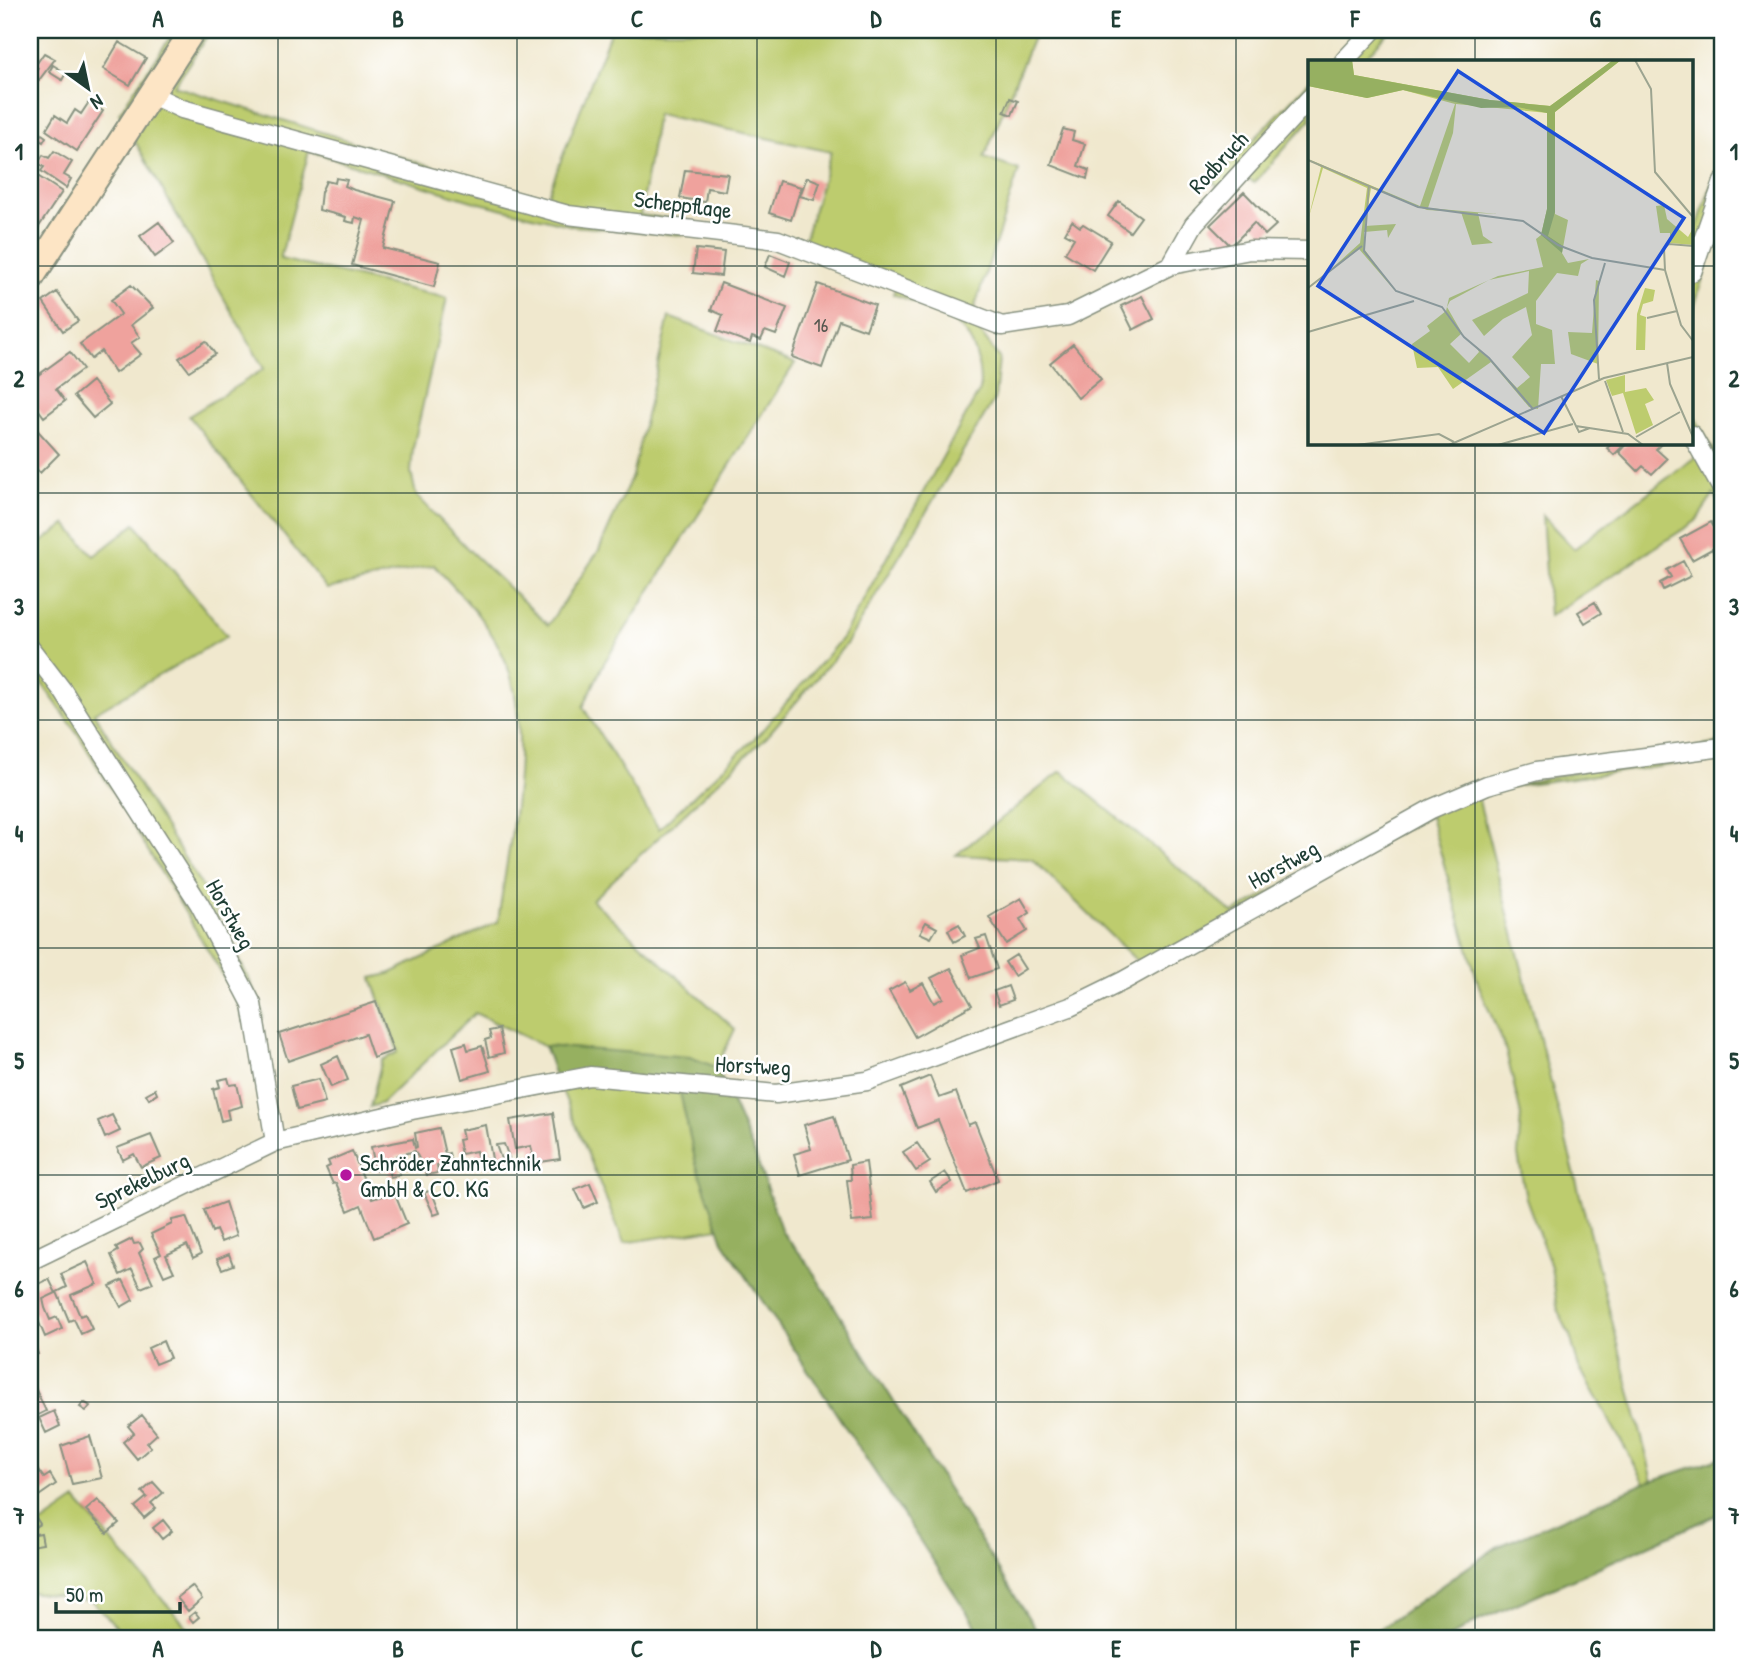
<svg xmlns="http://www.w3.org/2000/svg" width="1753" height="1668" viewBox="0 0 1753 1668" font-family="'Patrick Hand',sans-serif">
  <style>
    .green { fill: #bdcc6e; stroke: #6e8451; stroke-width: 2; fill-rule: evenodd }
    .forest { fill: #96b061; stroke: #5a764a; stroke-width: 2 }
    .building { fill: #efa29d }
    .lines { fill: none; stroke-linecap: round; stroke-linejoin: round }
    .minor-casing { stroke: #889281; stroke-width: 21 }
    .secondary-casing { stroke: #889281; stroke-width: 28 }
    .minor { stroke: #fff; stroke-width: 18 }
    .secondary { stroke: #fde5c5; stroke-width: 24 }
    .grid { fill: none; stroke: #1f3d34; stroke-width: 2; stroke-opacity: 0.55 }
    .poi-dot { fill: #b5179e; stroke: #fff; stroke-width: 2.5 }
    .labels { text-anchor: middle; dominant-baseline: central; stroke-width: 5; stroke-linejoin: round; paint-order: stroke }
    .number-label { font-size: 19px; fill: #53564e }
    .street-label { font-size: 23px; fill: #1f3d34; stroke: #fff }
    .poi-label { font-size: 23px; fill: #1f3d34; stroke: #fff; text-anchor: start }
    .inset-road { fill: none; stroke: #9ca490; stroke-width: 2 }
    .view { fill: #1d4ed8; fill-opacity: 0.15; stroke: #1d4ed8; stroke-width: 3.5 }
    .inset-edge { fill: none; stroke: #1f3d34; stroke-width: 3.5 }
    .neatline { fill: none; stroke: #1f3d34; stroke-width: 2.5 }
    .grid-label { font-size: 23px; text-anchor: middle; font-weight: bold; fill: #1f3d34 }
  </style>
  <rect width="100%" height="100%" fill="#fff"/>
  <filter id="ink" filterUnits="userSpaceOnUse"><feTurbulence type="fractalNoise" baseFrequency=".0143" numOctaves="2"/><feDisplacementMap in="SourceGraphic" scale="14" xChannelSelector="R" yChannelSelector="G"/><feConvolveMatrix kernelMatrix="1 2 1 2 8 2 1 2 1" color-interpolation-filters="sRGB"/></filter>
  <filter id="wash" filterUnits="userSpaceOnUse"><feTurbulence type="fractalNoise" baseFrequency=".00686" numOctaves="4" result="noise"/><feDisplacementMap in="SourceGraphic" scale="28" xChannelSelector="R" yChannelSelector="G"/><feGaussianBlur stdDeviation="1.57" result="paint"/><feColorMatrix in="noise" values="0 0 0 0 0 0 0 0 0 0 0 0 0 0 0 0 0 1.4 0 .05"/><feComposite in="paint" operator="in"/></filter>
  <g filter="url(#wash)">
    <rect width="100%" height="100%" fill="#f0e8ce"/>
    <path class="green" d="M175,30H211L174,86L545,202L611,30H1036L984,158L1019,170L971,319L999,358L995,398L847,643L767,736L592,900L735,1029L717,1067L755,1155L782,1232L806,1261L1041,1638H984L723,1241L719,1228L624,1243L544,1046L475,1013L382,1103L370,1107L382,1060L398,1052L372,978L389,974L498,922C508,842 539,724 500,649C484,617 457,591 434,565L327,589L189,416L264,369L119,113ZM657,114L831,152L800,255L896,286L893,294C947,314 981,323 980,390L842,638L759,734L659,829L583,707L604,663L795,363L669,317L632,476L599,550L548,625L469,550L416,495L411,472L413,448L447,298L280,259L309,151L472,201L573,226L683,235L687,221L640,215Z
      M1360,30H1390L1362,61H1330Z
      M1310,81V120L1254,183L1238,171L1221,190L1213,182Z
      M1723,150V212L1692,314V242Z
      M1692,413L1723,466V507L1714,494L1696,521L1549,616L1542,515L1574,549L1695,457Z
      M66,524L94,556L135,524L227,636L94,713L208,896L260,1002L263,1018L244,1023L236,997L78,734L30,667V551Z
      M1723,742V758L1519,785L1478,797L1653,1481L1723,1457V1512L1471,1624L1450,1638H1367L1497,1547L1645,1483L1578,1365L1570,1335L1558,1311L1551,1267L1526,1198L1518,1155L1521,1115L1506,1051L1479,986L1430,816L1141,965L1032,859L956,855L1061,771L1233,913L1429,802Z
      M76,1500L193,1634L188,1638H127L92,1601L30,1592V1532Z"/>
    <path class="forest" d="M545,1046L690,1057L716,1067L755,1155L782,1232L806,1261L1041,1638H984L723,1241L696,1164L679,1088L594,1081L558,1086Z
      M1723,1457V1512L1471,1624L1450,1638H1367L1497,1547L1645,1483Z"/>
    <g id="blocks">
      <path class="building" d="M30,30H41L30,47Z
        M147,30H165L160,38Z
        M119,42L146,58L130,85L103,69Z
        M44,53L55,59L39,80L34,76L38,68L35,66Z
        M53,65L66,73L62,80L49,72Z
        M1010,98L1018,101L1012,115L1004,112Z
        M89,102L103,111L77,151L46,130L55,115L67,123L75,110L81,114Z
        M1063,129L1074,132L1072,140L1085,144L1078,166L1089,170L1087,179L1051,165Z
        M36,130L46,137L43,142L32,135Z
        M54,151L72,162L64,175L71,179L66,188L41,171L44,167L38,163L43,155L49,158Z
        M685,170L728,174L725,191L707,188L705,202L680,198Z
        M30,171L62,192L34,234L30,231Z
        M807,177L820,182L814,200L800,196Z
        M336,178L347,180L345,186L354,190L395,201L383,248L440,262L434,287L352,265L364,220L355,217L354,223L345,221L346,217L319,210L321,192L326,181L335,183Z
        M779,181L801,187L791,220L769,213Z
        M1244,192L1276,225L1265,235L1254,223L1231,246L1210,225Z
        M1119,201L1141,217L1130,232L1108,216Z
        M1072,221L1080,227L1083,224L1111,241L1093,270L1065,253L1074,238L1065,233Z
        M159,222L174,243L155,257L140,236Z
        M696,249L724,252L721,276L693,273Z
        M770,254L790,262L785,276L765,267Z
        M721,283L787,308L776,335L765,331L761,340L752,337L750,343L717,331L723,315L711,310Z
        M818,284L875,305L866,330L839,320L822,368L792,357Z
        M131,285L153,308L131,325L140,337L131,343L141,354L115,373L101,351L91,359L80,344L121,314L111,300Z
        M57,292L78,321L63,331L43,302Z
        M1142,296L1154,319L1133,330L1121,306Z
        M206,341L215,354L189,371L179,358Z
        M1073,344L1101,379L1078,398L1050,363Z
        M70,352L83,369L56,389L65,401L44,417L30,398V381Z
        M92,381L110,404L93,418L74,396Z
        M30,422L59,454L40,473L30,462Z
        M1613,443L1623,446L1614,455L1607,448Z
        M1627,443H1662L1656,449L1667,459L1652,474L1643,466L1638,471L1619,452Z
        M1711,522L1722,543L1718,546L1720,550L1714,553L1712,549L1692,560L1680,539Z
        M1683,561L1691,576L1663,590L1660,583L1671,577L1667,570Z
        M1595,602L1601,613L1585,623L1578,612Z
        M1021,898L1030,913L1020,919L1027,931L1006,944L989,917Z
        M926,922L937,928L931,938L920,933Z
        M959,924L965,936L954,942L948,930Z
        M986,936L997,969L971,978L962,955L980,948L976,939Z
        M1016,955L1025,969L1014,976L1005,962Z
        M951,968L972,1005L915,1037L889,991L905,982L910,990L923,983L934,1003L943,998L931,978Z
        M1008,986L1013,1000L999,1005L994,991Z
        M376,1002L393,1051L373,1058L365,1034L288,1061L279,1034Z
        M499,1029L504,1053L489,1057L485,1040L491,1038L489,1031Z
        M466,1043L468,1050L482,1046L490,1071L462,1079L453,1047Z
        M338,1056L348,1080L331,1087L321,1064Z
        M930,1076L939,1098L956,1092L968,1125L975,1122L998,1180L967,1193L938,1120L917,1128L901,1088Z
        M228,1078L230,1085L237,1084L242,1106L227,1110L229,1119L221,1121L213,1089L220,1087L218,1080Z
        M319,1079L325,1103L297,1110L291,1086Z
        M155,1089L157,1094L149,1099L146,1094Z
        M553,1113L560,1159L534,1163L531,1146L515,1149L510,1120Z
        M112,1115L120,1131L105,1138L98,1121Z
        M834,1116L848,1160L800,1175L794,1154L811,1149L804,1125Z
        M486,1125L492,1159L478,1161L476,1151L461,1154L458,1140L463,1139L461,1130Z
        M439,1128L445,1154L449,1153L451,1162L437,1165L438,1173L427,1175L415,1151L396,1156L400,1175L390,1177L388,1168L376,1171L371,1147L413,1139L415,1148L417,1147L415,1133Z
        M151,1135L161,1158L141,1167L134,1154L123,1160L117,1148Z
        M917,1143L930,1162L916,1171L903,1152Z
        M504,1144L509,1158L501,1159L496,1145Z
        M352,1151L372,1199L394,1192L407,1224L374,1238L361,1205L348,1211L336,1183L333,1184L326,1168L330,1166L328,1161Z
        M866,1162L873,1220L852,1222L847,1180H851L850,1165Z
        M945,1172L952,1182L936,1192L930,1182Z
        M590,1183L598,1202L584,1208L575,1189Z
        M431,1190L440,1213L434,1215L424,1193Z
        M225,1202L236,1236L221,1242L216,1230L212,1232L204,1210Z
        M186,1217L201,1254L193,1258L187,1245L166,1255L174,1272L164,1276L155,1257L161,1254L151,1234L172,1224V1220Z
        M132,1239L134,1244L140,1243L143,1249L139,1253L153,1283L141,1288L132,1269L120,1275L111,1255L118,1251L116,1247Z
        M229,1254L233,1265L222,1269L217,1259Z
        M87,1262L97,1284L71,1295L80,1316L85,1314L92,1329L81,1334L74,1319L69,1321L57,1292L67,1287L61,1274Z
        M49,1279L56,1293L43,1299L45,1308L50,1320L57,1317L62,1329L45,1337L35,1313L30,1315V1288Z
        M123,1280L133,1300L121,1307L110,1286Z
        M30,1336L38,1354L30,1358Z
        M163,1341L170,1358L155,1364L148,1348Z
        M34,1386L46,1411L30,1419V1388Z
        M84,1402L90,1406L86,1411L80,1407Z
        M54,1411L60,1426L46,1433L39,1418Z
        M142,1415L157,1434L147,1443L151,1447L137,1459L123,1442L134,1433L128,1426Z
        M90,1436L102,1478L72,1484L61,1446Z
        M36,1467L44,1478L50,1474L56,1484L30,1502V1471Z
        M153,1482L163,1493L151,1503L156,1508L144,1518L135,1507L147,1497L142,1492Z
        M98,1500L119,1523L107,1533L86,1510Z
        M32,1511L40,1524L30,1530V1513Z
        M163,1520L172,1531L162,1539L153,1528Z
        M41,1533L43,1544L30,1546V1535Z
        M192,1586L202,1599L188,1611L177,1598Z
        M195,1612L199,1617L193,1622L189,1617Z"/>
    </g>
  </g>
  <g filter="url(#ink)">
    <use href="#blocks" fill-opacity="0" stroke="#889281" stroke-width="2"/>
    <g class="lines">
      <defs>
        <path id="minor" d="M1344,61L1373,30
          M150,94L182,109L568,215L778,240L1002,326L1068,316L1171,265L1250,250L1310,251
          M1171,265L1194,224L1310,98
          M1692,272L1723,182
          M1692,435L1723,491
          M30,648L63,691L200,905L252,1004L275,1142
          M30,1261L275,1142L412,1110L590,1076L776,1094L867,1081L1070,1007L1123,981L1431,809L1487,785L1537,771L1723,747"/>
        <path id="secondary" d="M30,280L193,30"/>
      </defs>
      <use href="#minor" class="minor-casing"/>
      <use href="#secondary" class="secondary-casing"/>
      <use href="#minor" class="minor"/>
      <use href="#secondary" class="secondary"/>
    </g>
  </g>
  <path class="grid" d="M278,30V1638M517,30V1638M757,30V1638M996,30V1638M1236,30V1638M1475,30V61M30,266H1310M1692,266H1723M1475,443V1638M30,493H1723M30,720H1723M30,948H1723M30,1175H1723M30,1402H1723"/>
  <circle class="poi-dot" cx="346" cy="1175" r="7"/>
  <g class="labels">
    <g class="number-label">
      <text x="821" y="325">16</text>
    </g>
    <g class="street-label">
      <text transform="translate(1218 162) rotate(-47)">Rodbruch</text>
      <text transform="translate(683 204) rotate(7)">Scheppflage</text>
      <text transform="translate(1283 864) rotate(-29)">Horstweg</text>
      <text transform="translate(231 914) rotate(61)">Horstweg</text>
      <text transform="translate(753 1065) rotate(3)">Horstweg</text>
      <text transform="translate(142 1180) rotate(-26)">Sprekelburg</text>
    </g>
    <g class="poi-label">
      <text x="360" y="1162">Schröder Zahntechnik<tspan x="360" dy="26">GmbH &amp; CO. KG</tspan></text>
    </g>
  </g>
  <g transform="translate(1308 60)">
    <rect width="385" height="385" fill="#f0e8ce"/>
    <path d="M0,0H44L46,15L182,40L242,46L305,0H313L247,52V154L260,160L254,193L260,203L281,199L273,204L270,216L249,213L228,241V264L244,270L247,304H233L230,349L221,347L183,302L145,329L130,307L109,308L104,284L122,271L119,266L138,251L141,238L190,216L235,207L228,179L233,175L239,149L240,53L148,44L145,73L120,148L190,154L170,153L175,176L185,183L164,185L153,152L119,150L63,128L57,166L88,164L80,178L79,170L56,172L57,190L88,232L51,189L11,220L52,183L59,128L15,108L0,160L13,107L0,99L112,146L147,44L95,30L59,38L0,26ZM221,211L220,233L164,260L176,276L195,259L218,247L224,275L204,297L222,317L209,328L168,286L171,292L161,303L142,284L154,273L139,247L142,241L181,220ZM356,145L359,159L380,177L385,168V185L362,183V173H352L348,146ZM288,220L291,221L290,304L263,294L260,272L284,273ZM337,228L347,230L345,241L335,244L332,255L338,257L337,290H328L329,254ZM317,315V332L338,328L346,340L337,344L345,365L328,374L315,333L304,336L298,320Z" fill="#bdcc6e" fill-rule="evenodd"/>
    <path d="M0,0H44L46,15L182,40L242,46L305,0H313L247,52V152L240,176L255,186L254,193L233,175L239,149V53L209,47L173,48L95,30L59,38L0,26Z" fill="#96b061"/>
    <path class="inset-road" d="M327,0L343,29L347,112L385,157M0,100L110,147L215,161L250,185L284,198L357,210M61,125L56,191L88,231L134,247L156,277L181,298L225,349M385,186L361,184L356,188L357,210L373,265L385,281M0,228L54,186M339,258L369,251M0,272L106,241M359,303L362,324L385,377M291,319L286,240L297,203M297,321L315,372M253,336L271,372L282,368M268,366L320,374L335,385M328,377L372,352M49,385L131,374L146,382M141,385L296,318L385,297M190,385L265,364"/>
    <path class="view" d="M150,11L376,158L236,373L10,226Z"/>
    <rect width="385" height="385" class="inset-edge"/>
  </g>
  <rect width="1753" height="1668" fill="none" stroke="#fff" stroke-width="77"/>
  <g transform="translate(88 88) rotate(147)" stroke="#ffffff" stroke-width="5" paint-order="stroke">
  <path d="M0-5L12 26L0 18L-12 26Z" fill="#1f3d34"/>
  <text y="-10" font-size="19" font-weight="bold" text-anchor="middle" fill="#1f3d34">N</text>
  </g>
  <path d="M56 1602v10h124v-10" fill="none" stroke="#1f3d34" stroke-width="3.5"/>
  <text x="66" y="1602" font-size="21" fill="#1f3d34" stroke="#ffffff" stroke-width="5" paint-order="stroke">50 m</text>
  <rect x="38" y="38" width="1676" height="1592" class="neatline"/>
  <g class="grid-label">
    <text x="158" y="27">A</text>
    <text x="398" y="27">B</text>
    <text x="637" y="27">C</text>
    <text x="876" y="27">D</text>
    <text x="1116" y="27">E</text>
    <text x="1355" y="27">F</text>
    <text x="1595" y="27">G</text>
    <text x="19" y="160">1</text>
    <text x="1734" y="160">1</text>
    <text x="19" y="387">2</text>
    <text x="1734" y="387">2</text>
    <text x="19" y="615">3</text>
    <text x="1734" y="615">3</text>
    <text x="19" y="842">4</text>
    <text x="1734" y="842">4</text>
    <text x="19" y="1069">5</text>
    <text x="1734" y="1069">5</text>
    <text x="19" y="1297">6</text>
    <text x="1734" y="1297">6</text>
    <text x="19" y="1524">7</text>
    <text x="1734" y="1524">7</text>
    <text x="158" y="1657">A</text>
    <text x="398" y="1657">B</text>
    <text x="637" y="1657">C</text>
    <text x="876" y="1657">D</text>
    <text x="1116" y="1657">E</text>
    <text x="1355" y="1657">F</text>
    <text x="1595" y="1657">G</text>
  </g>
</svg>
